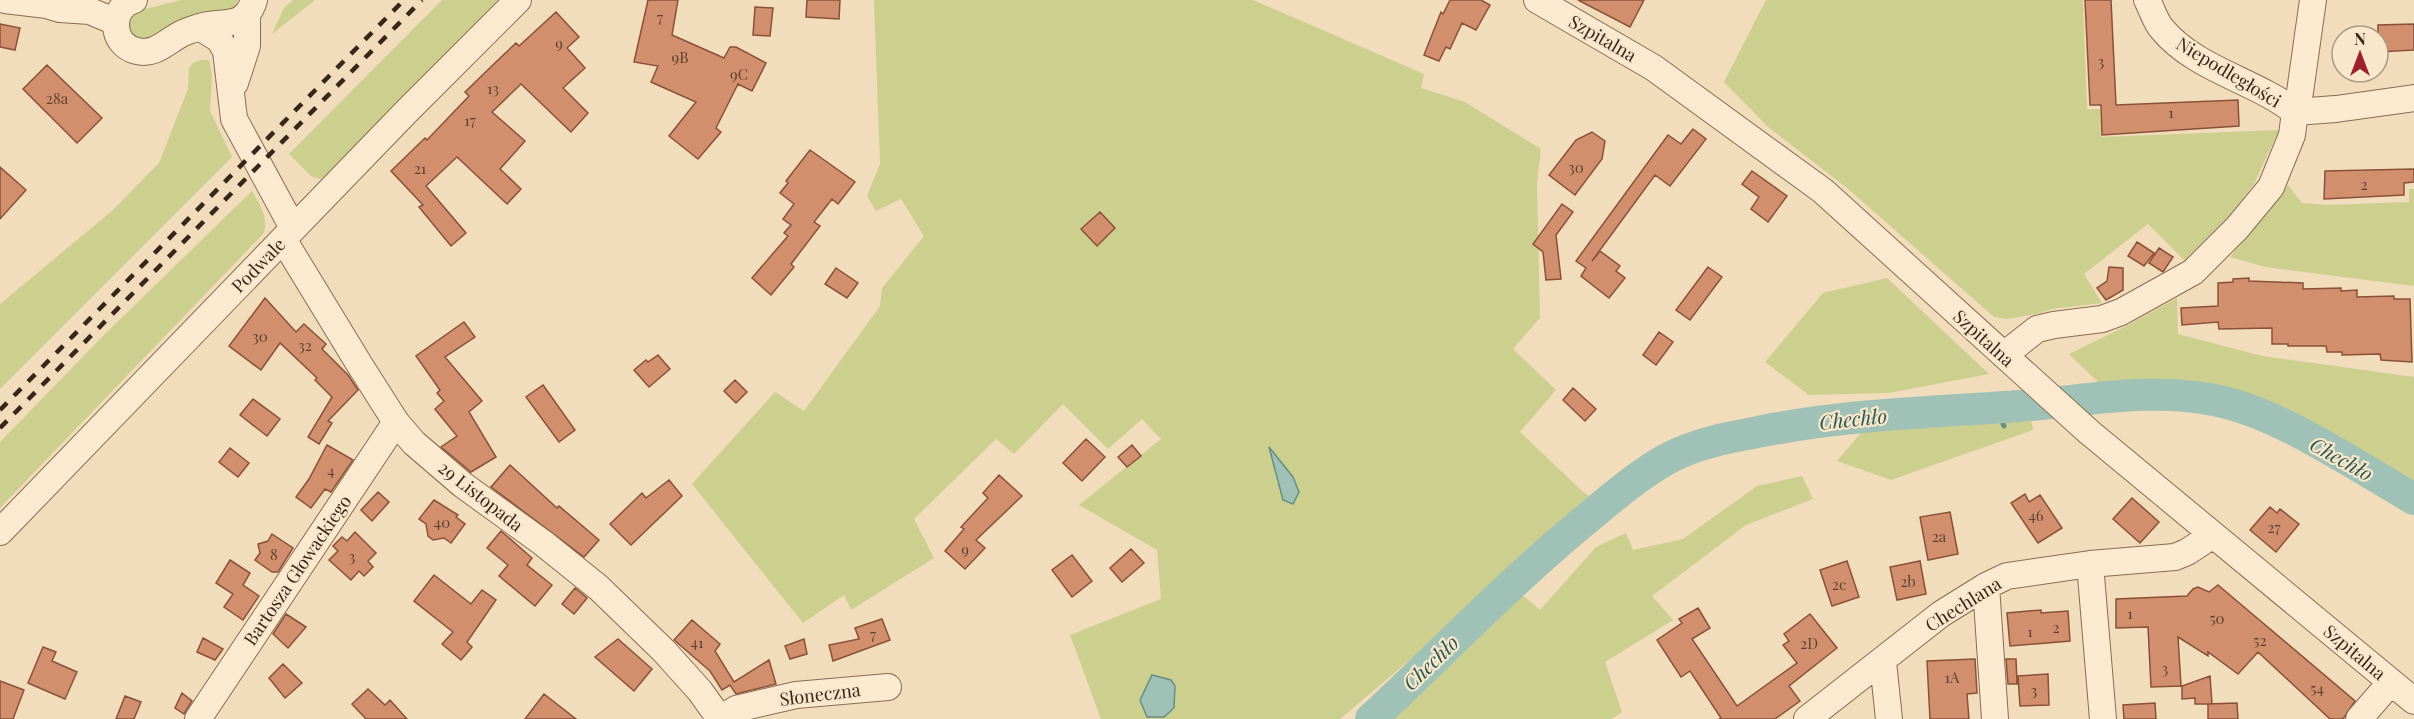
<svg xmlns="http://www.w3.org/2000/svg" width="2414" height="719" viewBox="0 0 2414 719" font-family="'Playfair Display',serif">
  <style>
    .green { fill: #cdcf8f }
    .water { fill: #a0c1b5; stroke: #678f82; stroke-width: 1.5 }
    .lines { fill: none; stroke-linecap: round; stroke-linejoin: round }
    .stream { stroke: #678f82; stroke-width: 5 }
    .river { stroke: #a0c1b5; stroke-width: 32 }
    .building { fill: #d28f6e; stroke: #8a5138; stroke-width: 1.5 }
    .minor-casing { stroke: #896c54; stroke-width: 28 }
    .minor { stroke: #fbeacf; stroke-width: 26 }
    .rail { stroke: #37261a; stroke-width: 4.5; stroke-dasharray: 10 10; stroke-linecap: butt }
    .labels { text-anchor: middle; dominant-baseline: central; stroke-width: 4.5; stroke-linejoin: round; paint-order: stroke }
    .number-label { font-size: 15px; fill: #5e402f }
    .street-label { font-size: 18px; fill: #37261a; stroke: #f8e7cb }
    .water-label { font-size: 20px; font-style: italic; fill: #285851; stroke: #f8e7cb }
  </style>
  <rect width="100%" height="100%" fill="#f1dcbb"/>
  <path class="green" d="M181,0H238L233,10L153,40H138L128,30L129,18L137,11Z
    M293,0H315L272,34L284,8Z
    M442,0H498L337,166L321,179L312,177L289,154Z
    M874,0H1253L1424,74L1421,88L1465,102L1541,149L1537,183L1540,318L1513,349L1556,390L1520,432L1583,492L1597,501L1340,719H1101L1070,635L1161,599L1157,550L1079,505L1161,439L1142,419L1108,449L1063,404L1014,454L996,439L914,519L934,558L851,610L844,595L803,623L692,484L775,392L804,411L880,306L882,288L924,236L901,199L876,211L867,196L880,164Z
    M1766,0H2083L2087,109H2100L2101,137L2279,130L2254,184L2225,221L2186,262L2148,224L2084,274L2102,303L2052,309L2041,313L2007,319L1994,317L1847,188L1768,127L1724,82Z
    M201,60H209L212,75L210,111L232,157L0,389V304L113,210L159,163L188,89L189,68L193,63Z
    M2288,185L2302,203L2327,205L2409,202V189H2414V286L2265,267L2230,257Z
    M252,191C260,205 268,216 264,233L0,508V442L106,333Z
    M1887,278L1989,374L1889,393L1809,395L1765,362L1823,293Z
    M2177,298L2178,334L2262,356L2414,377V489L2258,403L2179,382H2098L2069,354L2130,324Z
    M2030,413L2033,430L1891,480L1837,461L1866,427Z
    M1802,476L1813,499L1746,525L1652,596L1673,620L1605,662L1622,712L1612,719H1384L1519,592L1540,610L1596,547L1626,533L1633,550L1683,539L1757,486Z"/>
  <path class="water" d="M1269,447L1293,477L1299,492L1293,504L1283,500Z
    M1152,675L1171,680L1175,686L1174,708L1164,717H1147L1140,700Z"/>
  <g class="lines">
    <path class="stream" d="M2132,383V395
      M2106,384L2107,398
      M1995,407L2004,426"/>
    <path class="river" d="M1371,719C1440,655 1505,587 1578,526C1606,503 1635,477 1667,459C1696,443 1731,437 1763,431C1848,414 1934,412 2020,406C2085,401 2150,387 2214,400C2279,412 2356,466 2414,499"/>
  </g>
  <path class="building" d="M648,0H678L672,35L724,58L730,47H736L766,63L752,91L738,84L716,128L721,132L698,159L669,136L696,102L651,82L658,66L634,62Z
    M807,0H840L839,19L806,17Z
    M1450,0H1481L1490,5L1476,30L1462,23L1450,49L1446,47L1439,61L1424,55L1441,12L1443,14Z
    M1578,0H1644L1630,27Z
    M2085,0H2111L2116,105L2238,100L2239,126L2102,135L2101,105H2090Z
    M755,7L773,8L770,36L753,35Z
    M556,12L579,37L567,48L585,68L563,88L588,113L571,132L521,84L492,112L525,141L500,169L521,189L507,204L457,157L426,186L466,233L451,246L419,207L423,205L391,171L425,138L427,140L469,96L465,92L498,60L516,43L519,46Z
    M0,24L20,28L15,50L0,47Z
    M2414,24V50L2378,52V25Z
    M47,65L102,118L77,143L23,89Z
    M1693,129L1706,139L1670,186L1655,175L1592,261L1600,251L1620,266L1616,271L1625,278L1609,298L1581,276L1586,268L1576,261L1668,135L1681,144Z
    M1592,132L1605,141L1602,159L1575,195L1549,175L1576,140Z
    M810,150L855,182L838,204L832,199L814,222L820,226L791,264L794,267L771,295L752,278L788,236L784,233L791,225L783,219L794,204L780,193L788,183L786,181Z
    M0,167L26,190L0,219Z
    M2414,169V182L2404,183V195L2324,199L2325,171Z
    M1752,171L1787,196L1768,222L1751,209L1759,197L1742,184Z
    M1562,204L1573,212L1556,235L1561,279L1546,280L1543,252L1533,244Z
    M1100,212L1115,228L1097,246L1081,229Z
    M2137,242L2154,253L2144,266L2128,256Z
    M2159,248L2173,257L2163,272L2149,263Z
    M1708,267L1722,277L1690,320L1676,310Z
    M2109,267L2123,268V290L2106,300L2097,288L2107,281Z
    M836,268L858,283L847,298L825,284Z
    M2249,278V281L2303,283V289L2341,288V291L2357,290V297L2394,296V299H2410L2412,362L2381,360L2380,354L2342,355V352H2327L2326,346H2288V344H2272V328L2219,329L2218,322L2182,325L2181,308L2218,306V283L2233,282V279Z
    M265,298L296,332L304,324L326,344L322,349L348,375L358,390L328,421L332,423L319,444L308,437L332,397L315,380L317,378L280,343L261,370L229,346Z
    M464,322L475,337L445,357L482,401L469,412L496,457L471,472L441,447L457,436L435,409L444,401L437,393L440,390L416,356Z
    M1659,332L1673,342L1656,365L1643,355Z
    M658,355L670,369L649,387L634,370L646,360L648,362Z
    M735,380L747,392L736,403L724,391Z
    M543,385L575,430L559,442L526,397Z
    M1573,388L1596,409L1585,421L1563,400Z
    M253,399L280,419L267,436L240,415Z
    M1086,439L1105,457L1082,481L1063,463Z
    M327,445L353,460L331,492L325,489L311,508L296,497L309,479Z
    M1132,445L1141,456L1127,467L1118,457Z
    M230,448L249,463L238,477L219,462Z
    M510,465L557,508L559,506L599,540L584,557L491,487Z
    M999,475L1022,496L976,540L985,548L965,569L945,551L964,529L961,527L988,498L983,493Z
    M669,480L682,496L631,545L610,524L642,493L646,498Z
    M378,492L389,502L372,521L361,510Z
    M2025,494L2029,502L2040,495L2062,528L2038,543L2011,503Z
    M2132,498L2159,522L2140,543L2113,519Z
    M434,500L458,515L456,517L465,524L451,543L444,538L433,540L428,536L426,524L419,519Z
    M2270,507L2277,513L2280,509L2299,524L2276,552L2250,530Z
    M1950,512L1958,554L1928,560L1920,517Z
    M501,531L532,558L527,565L552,585L535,606L499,576L508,565L487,548Z
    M355,532L376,553L368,561L373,567L364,576L359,571L351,580L329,560L338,551L333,546L342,537L347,541Z
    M272,534L293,548L278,572H272L255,560L260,553L258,544L268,541Z
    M1131,549L1144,563L1122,582L1110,568Z
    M1072,555L1092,581L1072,597L1052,570Z
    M230,560L250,573L243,585L259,596L243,620L224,607L233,594L216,583Z
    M1847,561L1859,597L1832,606L1820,570Z
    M1920,561L1926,594L1897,600L1890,567Z
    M434,575L471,604L482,590L496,600L467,642L472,647L461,660L442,644L453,632L414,601Z
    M2218,585L2355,701L2343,719H2330L2258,652L2238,674L2208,652V656L2178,637L2181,686L2151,687L2148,627L2116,628V599L2187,596L2193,589L2198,587L2209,592Z
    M575,588L587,598L574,614L562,604Z
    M1698,608L1710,628L1692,639L1737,706L1797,663L1783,645L1789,641L1784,634L1810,614L1837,648L1789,686L1800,701L1775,719H1719L1721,718L1690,671L1681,677L1657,640L1682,623L1679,619Z
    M2041,610V613L2068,611L2070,641L2010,646L2007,613Z
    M286,614L306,627L288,648L273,634Z
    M882,619L890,640L833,661L829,645L859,639L855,628Z
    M692,620L720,644L715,651L734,682L769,660L776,684L736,694L730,685L722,690L710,671L674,640Z
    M203,638L223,649L215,660L197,652Z
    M618,639L652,669L634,691L595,657Z
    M804,639L807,654L790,659L785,646Z
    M43,647L56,652L52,661L77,672L65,699L28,683Z
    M1975,659L1977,693L1967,694L1969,719H1930L1927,661Z
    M2006,659H2016L2017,684H2008Z
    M283,664L302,683L285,698L269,678Z
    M2048,674L2049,705L2020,706L2018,676Z
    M2210,676L2212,704H2195V698L2182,699V686Z
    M0,681L24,690L13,719H0Z
    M368,689L385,705L390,700L407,719H366L352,704Z
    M182,693L192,701L184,714L175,708Z
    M544,694L576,719H525Z
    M125,696L141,702L134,719H116Z
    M2155,703L2156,719H2124L2123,705Z
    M2237,703L2238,719H2208V704Z"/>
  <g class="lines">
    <defs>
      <path id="minor" d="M5,0L47,5L60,9L90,11L116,22
        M134,0C109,8 110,45 137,51C155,56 168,40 183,33C191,30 200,26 209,25C220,23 232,24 241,19C248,14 252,8 254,0
        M1537,0L1654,68L1823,191L2089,432L2414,701
        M2147,0C2152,9 2155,21 2162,29C2196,70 2255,80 2295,112L2300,92L2313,0
        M199,27L219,39L226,51L234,119L293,228
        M235,83L247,46V14
        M283,239L361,367L396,422L414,443L463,485L543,543L599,588L664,651L700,691L720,719
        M2004,355L2037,329L2054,325L2102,319L2121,312L2193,272L2237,228L2271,187L2292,135L2295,112L2336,109L2414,98
        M0,532L407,111L518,0
        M2090,564L2103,719
        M1986,586L1995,719
        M1883,662L1889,719
        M198,719L396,422
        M720,719L736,709L796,695L888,687
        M1807,719L1941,614L1986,586L2007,576L2090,564L2175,557L2187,552L2213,535
        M2359,719L2391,682"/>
    </defs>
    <use href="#minor" class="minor-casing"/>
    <use href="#minor" class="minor"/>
    <path class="rail" d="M0,410L404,0
      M0,428L422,0"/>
  </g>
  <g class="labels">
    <g class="number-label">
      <text x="660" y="17">7</text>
      <text x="559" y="43">9</text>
      <text x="680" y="57">9B</text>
      <text x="2101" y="61">3</text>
      <text x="739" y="74">9C</text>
      <text x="493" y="88">13</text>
      <text x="57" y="98">28a</text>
      <text x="2171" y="112">1</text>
      <text x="470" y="120">17</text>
      <text x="1576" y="167">30</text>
      <text x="420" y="168">21</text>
      <text x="2364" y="184">2</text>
      <text x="260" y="336">30</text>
      <text x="305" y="345">32</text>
      <text x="331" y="470">4</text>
      <text x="2036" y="515">46</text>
      <text x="442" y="522">40</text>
      <text x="2274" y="527">27</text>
      <text x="1939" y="536">2a</text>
      <text x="965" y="549">9</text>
      <text x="274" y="554">8</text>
      <text x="352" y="556">3</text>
      <text x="1908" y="581">2b</text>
      <text x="1839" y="584">2c</text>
      <text x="2130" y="613">1</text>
      <text x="2217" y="618">50</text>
      <text x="2056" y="627">2</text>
      <text x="2030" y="631">1</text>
      <text x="873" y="634">7</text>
      <text x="2260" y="640">52</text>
      <text x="697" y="642">41</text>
      <text x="1809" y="643">2D</text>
      <text x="2165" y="668">3</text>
      <text x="1952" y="677">1A</text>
      <text x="2317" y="688">54</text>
      <text x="2034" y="690">3</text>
    </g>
    <g class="street-label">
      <text transform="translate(1603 38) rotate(30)">Szpitalna</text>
      <text transform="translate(2229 72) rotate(31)">Niepodległości</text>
      <text transform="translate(258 265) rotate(-46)">Podwale</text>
      <text transform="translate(1984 338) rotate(42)">Szpitalna</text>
      <text transform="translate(481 496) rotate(38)">29 Listopada</text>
      <text transform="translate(297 570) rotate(-56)">Bartosza Głowackiego</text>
      <text transform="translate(1963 604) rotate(-32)">Chechlana</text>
      <text transform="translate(2355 652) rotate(40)">Szpitalna</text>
      <text transform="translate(820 694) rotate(-7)">Słoneczna</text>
    </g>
    <g class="water-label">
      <text transform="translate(1853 418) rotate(-6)">Chechło</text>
      <text transform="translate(2342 458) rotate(29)">Chechło</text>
      <text transform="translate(1430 662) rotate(-44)">Chechło</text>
    </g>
  </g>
  <g transform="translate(2360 54)"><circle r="28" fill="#f8e7cb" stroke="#ab9a84" stroke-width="1.5"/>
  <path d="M0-4.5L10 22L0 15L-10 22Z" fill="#9d202c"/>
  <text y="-9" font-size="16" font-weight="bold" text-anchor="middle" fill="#37261a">N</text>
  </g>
</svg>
